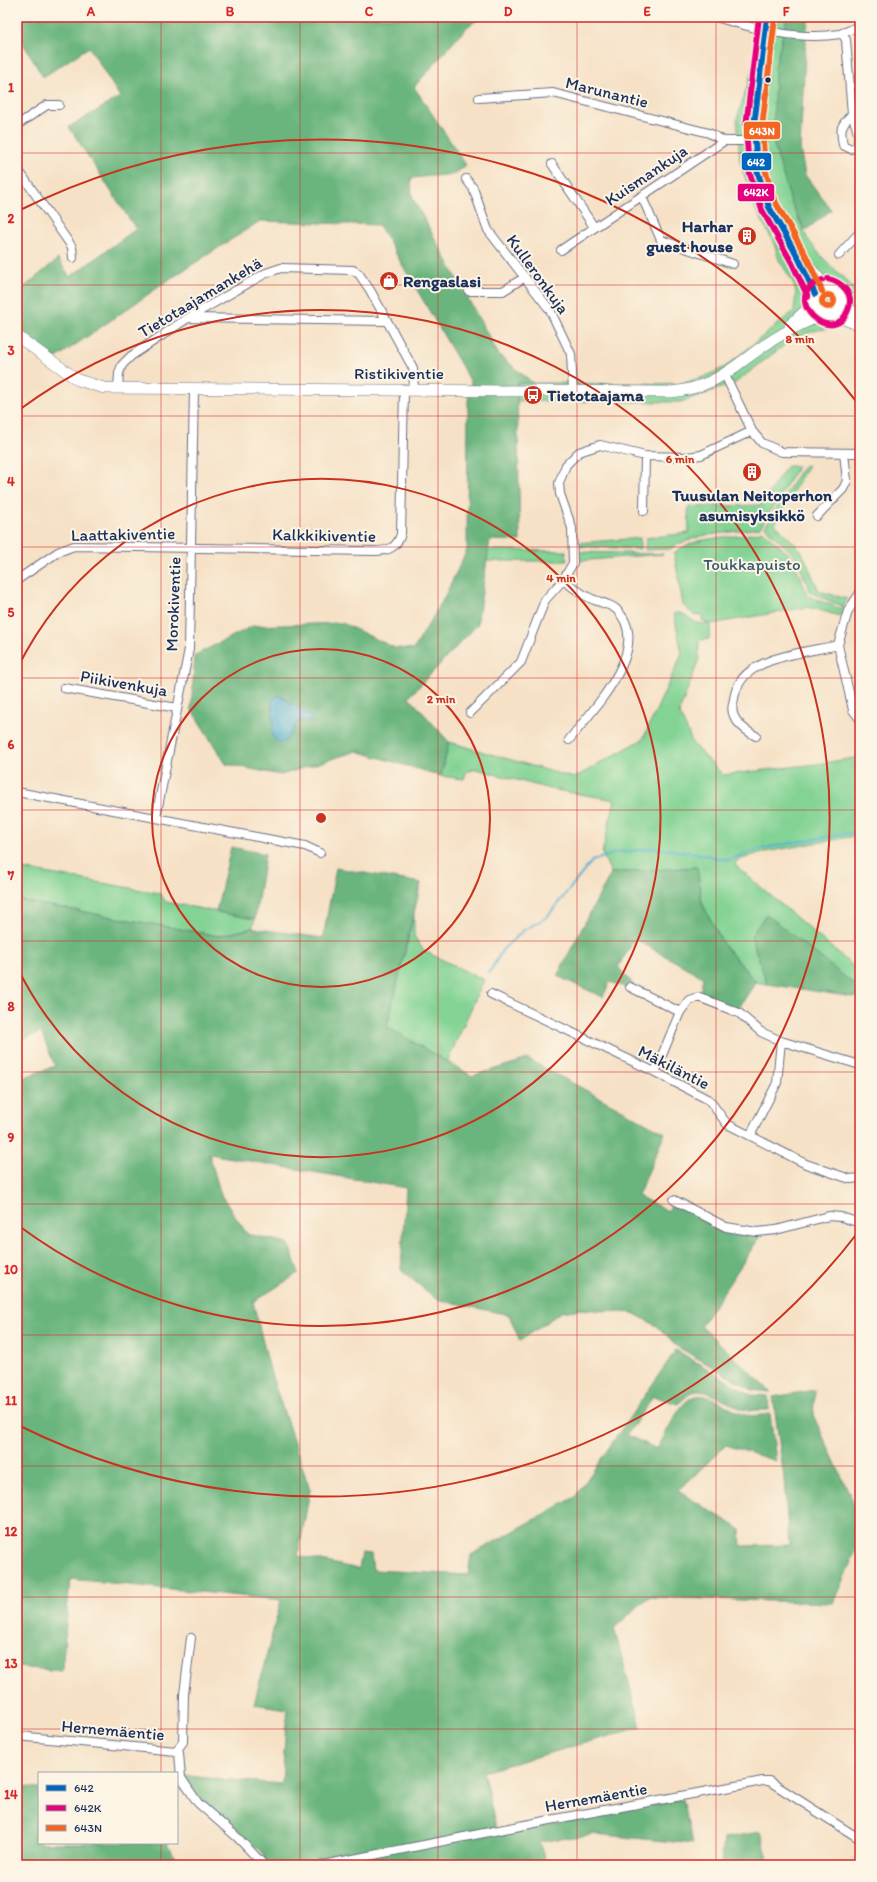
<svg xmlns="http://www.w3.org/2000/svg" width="877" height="1882" viewBox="0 0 877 1882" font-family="Itim,sans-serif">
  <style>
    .green { fill: #83d394; stroke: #4f8179 }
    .forest { fill: #6ab57e; stroke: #42726e }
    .water { fill: #54b0d2; stroke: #387098 }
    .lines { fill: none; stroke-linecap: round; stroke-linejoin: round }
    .stream { stroke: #54b0d2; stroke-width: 2 }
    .street-casing { stroke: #686d82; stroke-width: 10 }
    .secondary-casing { stroke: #686d82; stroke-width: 12 }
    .street { stroke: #fff; stroke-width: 8 }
    .secondary { stroke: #fff; stroke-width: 11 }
    .bus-1-casing { stroke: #fcf5e5; stroke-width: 9 }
    .bus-2-casing { stroke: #fcf5e5; stroke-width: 9 }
    .bus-3-casing { stroke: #fcf5e5; stroke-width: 9 }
    .bus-1 { stroke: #0065bd; stroke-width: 6 }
    .bus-2 { stroke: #e5007d; stroke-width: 6 }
    .bus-3 { stroke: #f26522; stroke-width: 6 }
    .grid { fill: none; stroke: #d62828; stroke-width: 1; stroke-opacity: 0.55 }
    .ring { fill: none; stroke: #c8321e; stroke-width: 2 }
    .bus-dot { fill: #1b2f5e; stroke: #fcf5e5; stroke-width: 1.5 }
    .labels { text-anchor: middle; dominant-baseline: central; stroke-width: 4; stroke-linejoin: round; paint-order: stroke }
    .street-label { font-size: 17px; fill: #1b2f5e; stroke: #fcf5e5 }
    .poi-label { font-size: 17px; font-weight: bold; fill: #1b2f5e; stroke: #fcf5e5; text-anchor: start }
    .park-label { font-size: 17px; fill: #35586c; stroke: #fcf5e5 }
    .centre { fill: #c8321e; stroke: #fcf5e5; stroke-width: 2 }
    .ring-label { font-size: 12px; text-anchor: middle; font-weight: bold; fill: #c8321e; stroke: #fcf5e5; stroke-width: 4; stroke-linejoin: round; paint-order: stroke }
    .line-badge { stroke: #fcf5e5; stroke-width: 1.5 }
    .badge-label { font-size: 11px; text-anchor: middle; font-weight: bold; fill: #fff }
    .neatline { fill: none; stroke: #d62828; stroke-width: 1.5 }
    .grid-label { font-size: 13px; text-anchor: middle; font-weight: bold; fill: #d62828 }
  </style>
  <rect width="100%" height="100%" fill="#fcf5e5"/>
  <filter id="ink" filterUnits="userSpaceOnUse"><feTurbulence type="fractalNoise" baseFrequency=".025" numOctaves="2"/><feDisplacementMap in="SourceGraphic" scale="8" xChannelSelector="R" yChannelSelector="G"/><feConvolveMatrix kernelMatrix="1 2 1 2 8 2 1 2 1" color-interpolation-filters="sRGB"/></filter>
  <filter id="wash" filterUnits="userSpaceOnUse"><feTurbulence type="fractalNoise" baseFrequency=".012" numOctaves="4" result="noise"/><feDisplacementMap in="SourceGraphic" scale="16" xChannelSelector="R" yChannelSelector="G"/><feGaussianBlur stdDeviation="0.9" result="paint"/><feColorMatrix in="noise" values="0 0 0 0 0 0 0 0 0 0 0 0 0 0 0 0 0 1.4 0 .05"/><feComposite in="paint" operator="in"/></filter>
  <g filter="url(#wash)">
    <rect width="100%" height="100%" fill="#f6e1c6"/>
    <path class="green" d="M766,17H787L775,68L791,202L807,238L821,256L860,294V334L842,327L817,330L792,339L735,383L681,402L517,401V383L680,384L704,377L725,367L794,311L796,293L793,282L779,260L774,243L754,206L740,161L737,119L763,34Z
      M808,465L775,524L801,550L819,591L847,599L840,616L808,607L711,624L709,639L699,640V659L679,712L693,744L723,775L824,763L854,758L860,755V835L759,853L736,861L735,865L860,972V989L766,915L751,936L767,984L756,982L723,944L702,903L696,867L611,873L602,853L615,800L550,789L476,769L466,772L464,779L441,776L449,742L574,778L643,739L682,654L674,613H681L697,623L709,624L702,620V614L695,616L683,605L674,553C699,533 734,540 763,531L792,557L808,596L841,609L842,606L811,593L796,557L765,527L803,466Z
      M787,466H798L760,528L701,536L678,544L670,549L645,550L646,538L689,533L688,507L761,505Z
      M640,538V549L577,546V543Z
      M488,550L566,551L567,561H487Z
      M577,552L663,554L577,561Z
      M17,868L159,893L166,902L255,919L252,928L219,936L17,900Z
      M414,914V936L424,951L484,980L447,1062L387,1027Z"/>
    <path class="forest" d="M17,17H482L468,26L414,87L466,165L455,174L411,178L412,197L499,355L533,383H517L520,541L490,540L477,625L409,697L449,742L441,776L357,751L281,775L226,764L191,709L195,655L253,626L342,623L395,648L414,649L443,600L467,550L468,400L471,382L379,225L260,221L170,279L55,359L17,328V293L58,259L70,277L136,229L69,127L120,97L89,47L43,77L17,33Z
      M787,17H809L806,35L800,148L805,175L831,210L805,231L791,202L773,142L775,68Z
      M231,847L265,854L255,919L216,912Z
      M697,867L702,903L723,944L756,982L736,1012L699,997L703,977L635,939L618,967L632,983L628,988L610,982L603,997L557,976L611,873Z
      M336,868L421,883L387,1027L472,1076L528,1059L665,1133L638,1196L668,1211L673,1202L723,1229L761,1235L701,1326L771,1392L752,1390L678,1347L657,1326L633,1313L582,1309L561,1312L520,1341L509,1315L436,1299L401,1270L406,1188L209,1154L221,1195L247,1234L288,1243L299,1273L253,1302L271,1374L310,1490L298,1556L359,1569L362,1553L371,1554L373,1570L468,1575L471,1555L575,1497L676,1350L751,1395L768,1396L769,1410H744L707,1392L698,1391L691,1392L678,1404L653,1396L627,1435L657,1449C665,1436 672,1419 682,1406C702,1382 721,1406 742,1414C749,1417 762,1415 770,1414L776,1461L726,1445L678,1491L740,1529L741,1546L789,1545L784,1478L773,1397L815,1390L813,1415L852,1499L860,1541L833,1603L649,1597L614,1628L641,1727L483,1772L498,1835L682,1799L693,1844L595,1834L539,1842L547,1865H242L265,1855L201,1801L185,1776L282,1784L287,1709L254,1704L281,1600L70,1579L62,1671L17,1667V1080L55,1066L41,1032L17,1042V900L219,936L252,928L323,938Z
      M766,914L860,989V998L767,984L751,936Z
      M17,1786L39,1788V1843H168L178,1865H17Z
      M760,1832L769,1861L773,1865H721L724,1838Z"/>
    <path class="water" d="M279,695L313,718L311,722L305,721L298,722L286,741L281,743C270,739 272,732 273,723C274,716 272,707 272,700Z"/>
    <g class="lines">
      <path class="stream" d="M489,973L503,949L524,930L547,917L592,861L615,853L656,848L695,853L728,860L758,849L860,831"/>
    </g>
  </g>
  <g filter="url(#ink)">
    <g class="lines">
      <defs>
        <path id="street" d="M716,17C755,29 798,41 840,34C847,32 854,28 860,25
          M842,33L846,40L852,114C840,126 840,128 843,145L851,149L857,147C861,136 855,124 852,114
          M479,98L553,93L709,133L724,141
          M17,125L47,105H59
          M552,164L594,227
          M17,168L72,247L73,258
          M466,179L473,188L488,230L550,310L571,354L573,391
          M642,197L661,240L733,264
          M561,250L724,141H753
          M839,255L860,232
          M469,291H503L525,277
          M189,318L387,321
          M725,375L752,431L762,443L782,452L860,453
          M118,388L119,373L122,365L131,356L188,318L266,273L281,268L353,270L359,274L370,290L413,368L414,390
          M644,511L645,456
          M817,516L843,489L847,481L844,453
          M17,580L58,552L74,546L374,551C388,551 397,548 401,534L404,390
          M563,580C571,585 579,593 588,597C596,602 609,603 616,609C655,647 592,710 569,740
          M64,688L177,708
          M470,713L521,662L545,600L563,580L573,563L572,528L560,494L559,483L566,465L579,452L600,445L645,456L687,457L701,455L752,431
          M860,719L853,710L838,645L848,611L860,593
          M756,736C744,730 729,718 733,704C734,698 735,691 738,686C751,656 809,652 838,645
          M17,792L305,846L320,853
          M156,817L189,649L194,389
          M630,987L680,1012
          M491,994L655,1072L709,1100L727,1124L806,1164L850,1179L860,1178
          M655,1072L680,1012L689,1000L699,997L739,1013L761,1032L781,1041L860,1065
          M751,1134L777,1083L781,1041
          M674,1200L726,1227L757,1232L776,1230L829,1216L841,1217L860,1223
          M17,1736L176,1751L179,1753L181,1778L198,1803L238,1838L264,1865
          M176,1751L183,1742L184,1694L191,1638
          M323,1865L550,1820L763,1781H769L860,1839"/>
        <path id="secondary" d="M767,17C764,52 754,87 753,122C750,191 783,237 826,287
          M802,265L815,294
          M814 301a14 14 0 1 1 28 0a14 14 0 1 1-28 0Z
          M842,304L860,316
          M833,315L860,325
          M790,325L813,304
          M17,336L78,380L104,388L671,392C723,387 740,358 781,335C794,327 808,321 822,315"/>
      </defs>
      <use href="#street" class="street-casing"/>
      <use href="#secondary" class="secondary-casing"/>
      <use href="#street" class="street"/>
      <use href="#secondary" class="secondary"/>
      <defs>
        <path id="bus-1" d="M767,17L754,126L757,170L769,207L799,259L815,294"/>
        <path id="bus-2" d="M759,17L746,126L749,171L762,210L792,263L808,297
          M822,280C777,296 833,350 848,310C855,294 842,282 828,279"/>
        <path id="bus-3" d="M775,18L762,127L765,169L776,203L806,256L822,291
          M822 301a6 6 0 1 1 12 0a6 6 0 1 1-12 0Z"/>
      </defs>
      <use href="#bus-1" class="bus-1-casing"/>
      <use href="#bus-2" class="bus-2-casing"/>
      <use href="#bus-3" class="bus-3-casing"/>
      <use href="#bus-1" class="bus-1"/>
      <use href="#bus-2" class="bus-2"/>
      <use href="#bus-3" class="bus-3"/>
    </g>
  </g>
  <path class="grid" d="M161,17V1773M300,17V1865M438,17V1865M577,17V1865M716,17V1865M17,153H860M17,285H860M17,416H860M17,547H860M17,678H860M17,810H860M17,941H860M17,1072H860M17,1204H860M17,1335H860M17,1466H860M17,1597H860M17,1729H860M161,1843V1865"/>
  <g class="ring">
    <circle cx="321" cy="818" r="169"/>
    <path d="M18 667A339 339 0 1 1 18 969"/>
    <path d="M19 410A508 508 0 1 1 19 1226"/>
    <path d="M859 1231A678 678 0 0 1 18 1425M18 211A678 678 0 0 1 859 405"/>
  </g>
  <defs>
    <symbol id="building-disc" viewBox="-11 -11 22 22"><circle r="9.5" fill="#c8321e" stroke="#fcf5e5"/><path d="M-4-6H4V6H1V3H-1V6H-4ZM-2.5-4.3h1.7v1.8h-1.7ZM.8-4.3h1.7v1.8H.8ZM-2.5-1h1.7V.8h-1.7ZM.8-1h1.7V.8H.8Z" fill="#fff"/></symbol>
    <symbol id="shop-disc" viewBox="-11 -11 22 22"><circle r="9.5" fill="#c8321e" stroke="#fcf5e5"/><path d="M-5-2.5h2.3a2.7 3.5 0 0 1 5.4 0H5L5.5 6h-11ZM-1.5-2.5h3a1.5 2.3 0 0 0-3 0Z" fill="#fff"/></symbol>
    <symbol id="bus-disc" viewBox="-11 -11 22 22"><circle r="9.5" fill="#c8321e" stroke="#fcf5e5"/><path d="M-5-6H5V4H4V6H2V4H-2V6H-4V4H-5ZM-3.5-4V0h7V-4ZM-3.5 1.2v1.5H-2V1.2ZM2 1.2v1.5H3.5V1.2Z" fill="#fff"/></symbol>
  </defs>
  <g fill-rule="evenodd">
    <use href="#building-disc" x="736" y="225" width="22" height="22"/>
    <use href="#shop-disc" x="378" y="270" width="22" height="22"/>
    <use href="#bus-disc" x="522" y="384" width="22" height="22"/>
    <use href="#building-disc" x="741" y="461" width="22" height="22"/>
  </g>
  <circle class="bus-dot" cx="768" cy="80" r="3.5"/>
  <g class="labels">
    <g class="street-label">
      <text transform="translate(607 92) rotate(14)">Marunantie</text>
      <text transform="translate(646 175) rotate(-34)">Kuismankuja</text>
      <text transform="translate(538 274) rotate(54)">Kulleronkuja</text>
      <text transform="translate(200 297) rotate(-31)">Tietotaajamankehä</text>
      <text x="399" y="373">Ristikiventie</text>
      <text transform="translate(123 534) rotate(-1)">Laattakiventie</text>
      <text transform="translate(324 535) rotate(1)">Kalkkikiventie</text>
      <text transform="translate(173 604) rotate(-88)">Morokiventie</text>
      <text transform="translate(124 683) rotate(10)">Piikivenkuja</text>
      <text transform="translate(674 1067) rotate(27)">Mäkiläntie</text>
      <text transform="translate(113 1730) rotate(5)">Hernemäentie</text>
      <text transform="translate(596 1797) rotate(-10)">Hernemäentie</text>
    </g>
    <g class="poi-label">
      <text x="733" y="226" text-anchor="end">Harhar<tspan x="733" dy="20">guest house</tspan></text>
      <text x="403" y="281">Rengaslasi</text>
      <text x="547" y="395">Tietotaajama</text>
      <text x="752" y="495" text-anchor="middle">Tuusulan Neitoperhon<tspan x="752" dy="20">asumisyksikkö</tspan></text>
    </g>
    <g class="park-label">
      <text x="752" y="564">Toukkapuisto</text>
    </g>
  </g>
  <circle cx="321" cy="818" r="6" class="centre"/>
  <g class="ring-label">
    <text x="800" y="343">8 min</text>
    <text x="680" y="463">6 min</text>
    <text x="561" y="582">4 min</text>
    <text x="441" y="703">2 min</text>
  </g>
  <g class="line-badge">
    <rect x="743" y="121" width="38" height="19" rx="4" fill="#f26522"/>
    <rect x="741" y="152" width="31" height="19" rx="4" fill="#0065bd"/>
    <rect x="737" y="183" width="38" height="19" rx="4" fill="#e5007d"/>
  </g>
  <g class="badge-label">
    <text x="762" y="135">643N</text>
    <text x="756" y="166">642</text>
    <text x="756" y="196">642K</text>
  </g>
  <rect width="877" height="1882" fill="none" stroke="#fcf5e5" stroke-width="44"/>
  <rect x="38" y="1772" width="140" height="72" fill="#fcf5e5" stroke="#a2a6af"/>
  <rect x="46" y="1785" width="20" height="6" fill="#0065bd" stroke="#a2a6af"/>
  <text x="74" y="1792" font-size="12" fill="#1b2f5e">642</text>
  <rect x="46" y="1805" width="20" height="6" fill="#e5007d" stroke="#a2a6af"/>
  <text x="74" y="1812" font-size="12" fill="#1b2f5e">642K</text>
  <rect x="46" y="1825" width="20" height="6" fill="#f26522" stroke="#a2a6af"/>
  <text x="74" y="1832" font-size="12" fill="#1b2f5e">643N</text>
  <rect x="22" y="22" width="833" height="1838" class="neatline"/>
  <g class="grid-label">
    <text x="91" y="16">A</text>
    <text x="230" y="16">B</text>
    <text x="369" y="16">C</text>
    <text x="508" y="16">D</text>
    <text x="647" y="16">E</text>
    <text x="786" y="16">F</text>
    <text x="11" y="92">1</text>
    <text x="11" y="223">2</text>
    <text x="11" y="355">3</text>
    <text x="11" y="486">4</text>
    <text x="11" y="617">5</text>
    <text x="11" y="749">6</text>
    <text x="11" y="880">7</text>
    <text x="11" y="1011">8</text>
    <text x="11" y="1142">9</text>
    <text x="11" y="1274">10</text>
    <text x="11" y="1405">11</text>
    <text x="11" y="1536">12</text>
    <text x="11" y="1668">13</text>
    <text x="11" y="1799">14</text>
  </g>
</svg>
